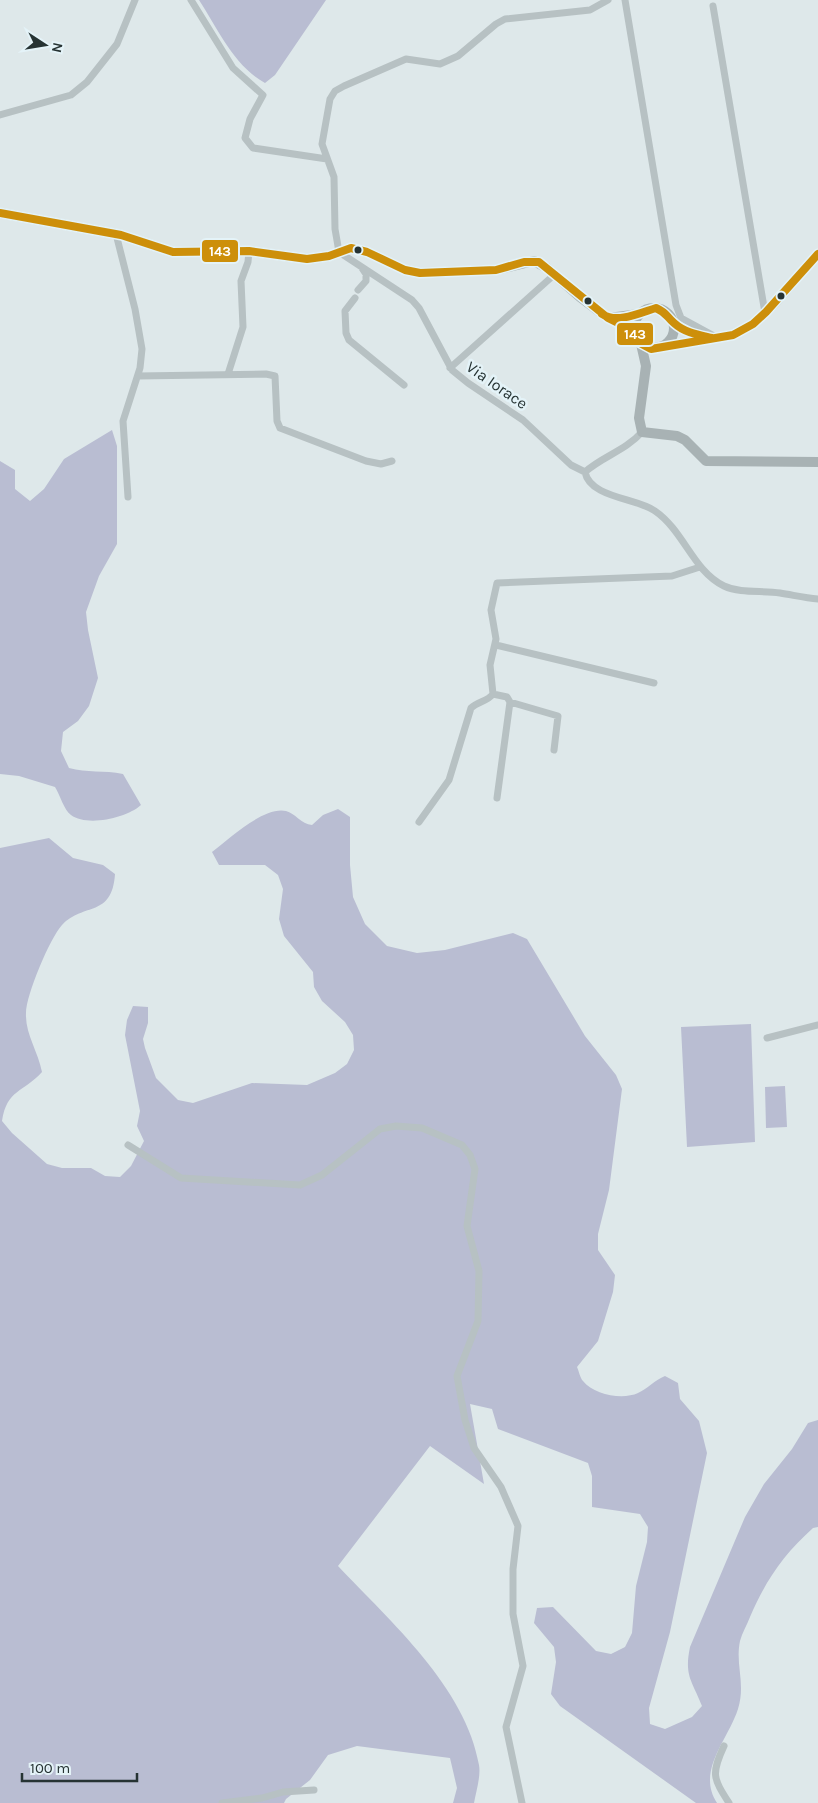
<svg xmlns="http://www.w3.org/2000/svg" width="818" height="1803" viewBox="0 0 818 1803" font-family="Karla,sans-serif">
  <style>
    .green { fill: #b9bdd2 }
    .lines { fill: none; stroke-linecap: round; stroke-linejoin: round }
    .street { stroke: #b7c1c3; stroke-width: 7 }
    .secondary { stroke: #a8b2b4; stroke-width: 10 }
    .bus-1-casing { stroke: #e4f3f8; stroke-width: 11 }
    .bus-1 { stroke: #cd8f0a; stroke-width: 8 }
    .bus-dot { fill: #263333; stroke: #e4f3f8; stroke-width: 2 }
    .labels { text-anchor: middle; dominant-baseline: central; stroke-width: 5; stroke-linejoin: round; paint-order: stroke }
    .street-label { font-size: 16px; fill: #263333; stroke: #e4f3f8 }
    .line-badge { stroke: #e4f3f8; stroke-width: 2 }
    .badge-label { font-size: 14px; text-anchor: middle; font-weight: bold; fill: #fff }
  </style>
  <rect width="100%" height="100%" fill="#dee8ea"/>
  <path class="green" d="M199,0H326L275,75L265,83C234,66 218,29 199,0Z
    M112,430L117,446V544L99,576L86,612L88,630L98,678L89,706L78,721L63,732L61,751L69,768C87,773 104,770 123,774L141,805C127,818 87,827 71,815C64,810 60,795 55,787L19,776L0,774V461L15,470V489L30,501L44,489L64,459Z
    M338,809L350,817V865L353,897L365,924L387,946L417,953L445,950L513,933L527,939L585,1036L616,1075L622,1089L609,1190L598,1234V1250L615,1275L613,1292L598,1341L577,1367C579,1371 580,1378 583,1381C594,1395 623,1400 638,1393C647,1389 655,1380 665,1376L678,1383L680,1399L699,1421L707,1453L670,1632L649,1708L650,1724L665,1729L692,1717L702,1706C692,1680 684,1676 690,1647L745,1517L764,1484L792,1449L808,1423L818,1420V1527L813,1528C783,1555 766,1580 750,1617C747,1625 742,1633 740,1641C735,1665 746,1683 738,1709C728,1740 696,1771 717,1803H696L560,1706L551,1694L556,1662L554,1647L534,1623L537,1608L553,1607L596,1651L611,1654L625,1647L632,1633L636,1586L647,1542L648,1527L640,1514L592,1507V1476L588,1463L498,1429L492,1409L470,1404L484,1484L430,1446L338,1566C390,1621 466,1688 479,1765C481,1776 476,1792 474,1803H453L457,1788L450,1758L357,1746L328,1755L310,1780L286,1799L284,1803H0V848L49,838L73,858L103,865L115,874C112,918 84,902 62,925C50,938 26,995 26,1013C25,1034 38,1051 42,1072C23,1093 7,1089 2,1121L12,1133L47,1164L62,1168H91L105,1176L120,1177L131,1166L144,1141L137,1126L140,1111L125,1035L127,1020L133,1006L148,1007V1023L143,1039L145,1048L156,1078L178,1100L193,1103L252,1083L307,1085L335,1073L347,1064L354,1050L353,1035L345,1022L322,1001L314,987L313,972L284,936L279,919L283,889L278,875L265,865H219L212,852C229,839 264,806 286,811C295,813 301,824 312,825L323,815Z
    M751,1024L755,1142L687,1147L681,1027Z
    M785,1086L787,1127L766,1128L765,1087Z"/>
  <g class="lines">
    <path class="street" d="M191,0L233,68L263,95L250,119L245,138L253,148L327,159
      M625,0L676,305L681,318L716,337
      M713,6L765,313
      M0,115L71,95L87,82L117,44L135,0
      M116,234L135,309L142,349L140,368L123,421L128,497
      M358,290L366,281V274L362,268
      M355,298L345,311L346,333L349,340L404,385
      M674,323L692,334L704,337
      M664,346C686,342 710,341 732,335C765,326 796,279 818,254
      M450,368L555,274
      M228,374L243,327L241,281L248,262L249,251
      M138,376L266,374L275,376L277,421L280,428L366,461L381,464L392,461
      M642,432C625,451 603,456 585,472C590,498 637,498 655,511C684,531 693,571 724,586C741,594 762,590 780,593C793,595 805,598 818,599
      M585,472L571,465L523,420L468,383L452,370L419,308L412,300L339,252L335,229L334,177L322,144L330,99L335,91L344,86L406,59L440,64L458,56L496,24L505,19L590,10L608,0
      M496,645L654,683
      M493,694L507,697L510,702L497,798
      M510,702L558,716L554,750
      M419,822L449,780L471,708C478,701 487,702 493,694L490,665L496,639L491,610L497,583L672,576L700,567
      M767,1038L818,1025
      M128,1145L181,1178L300,1185L322,1175L380,1129L396,1126L422,1128L462,1145L470,1155L475,1169L467,1226L479,1271L478,1321L457,1376L465,1420L474,1448L501,1487L518,1526L513,1569V1614L523,1666L506,1727L522,1803
      M724,1746C711,1774 713,1778 729,1803
      M222,1803L262,1798L283,1792L314,1790"/>
    <path class="secondary" d="M0,213L121,235L173,252L249,251L307,259L329,256L351,248L367,252L405,270L420,273L496,270L534,261L547,268L580,297L608,318L634,331
      M634 328a20 20 0 1 1 40 0a20 20 0 1 1-40 0Z
      M609,318L639,314
      M641,344L646,366L639,418L642,432L677,436L685,440L706,461L818,462"/>
    <defs>
      <path id="bus-1" d="M0,213L121,235L173,252L249,251L307,259L329,256L351,248L367,252L405,270L420,273L496,270L524,262H539L608,318L634,331L638,342L651,349L733,335L753,324L766,312L818,254
        M602,314C617,324 640,313 656,308C667,313 666,316 674,323C685,333 699,335 712,338"/>
    </defs>
    <use href="#bus-1" class="bus-1-casing"/>
    <use href="#bus-1" class="bus-1"/>
  </g>
  <g class="bus-dot">
    <circle cx="358" cy="250" r="4.5"/>
    <circle cx="781" cy="296" r="4.5"/>
    <circle cx="588" cy="301" r="4.5"/>
  </g>
  <g class="labels">
    <g class="street-label">
      <text transform="translate(497 385) rotate(35)">Via Iorace</text>
    </g>
  </g>
  <g class="line-badge">
    <rect x="201" y="239" width="38" height="24" rx="5" fill="#cd8f0a"/>
    <rect x="616" y="322" width="38" height="24" rx="5" fill="#cd8f0a"/>
  </g>
  <g class="badge-label">
    <text x="220" y="256">143</text>
    <text x="635" y="339">143</text>
  </g>
  <g transform="translate(45 45) rotate(102)" stroke="#e4f3f8" stroke-width="4" paint-order="stroke">
  <path d="M0-4L9 19L0 12L-9 19Z" fill="#263333"/>
  <text y="-8" font-size="14" font-weight="bold" text-anchor="middle" fill="#263333">N</text>
  </g>
  <path d="M22 1773v8h115v-8" fill="none" stroke="#263333" stroke-width="2.5"/>
  <text x="30" y="1773" font-size="15" fill="#263333" stroke="#e4f3f8" stroke-width="4" paint-order="stroke">100 m</text>
</svg>
